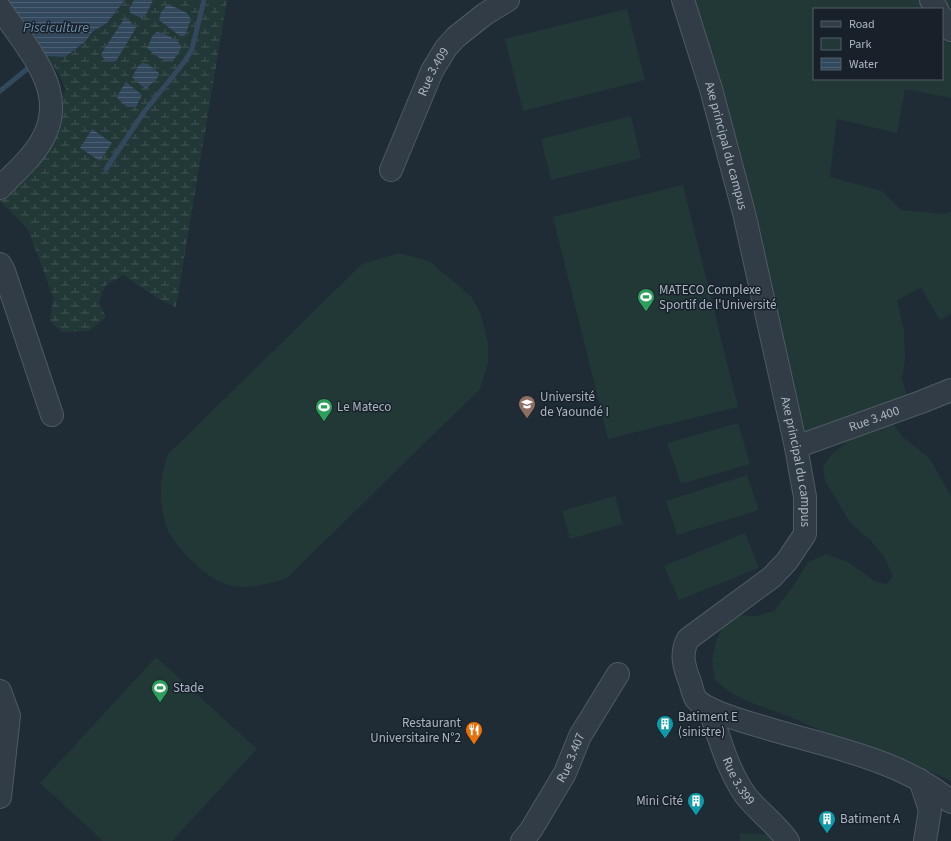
<svg xmlns="http://www.w3.org/2000/svg" width="951" height="841" viewBox="0 0 951 841" font-family="'Source Sans 3',sans-serif">
  <style>
    .green { fill: #223837; fill-rule: evenodd }
    .wetland { fill: url(#wetland-marsh) }
    .water { fill: url(#water-rules) }
    .lines { fill: none; stroke-linecap: round; stroke-linejoin: round }
    .stream { stroke: #32485d; stroke-width: 5 }
    .minor-casing { stroke: #505a64; stroke-width: 24 }
    .minor { stroke: #323c46; stroke-width: 22 }
    .labels { text-anchor: middle; dominant-baseline: central; stroke-width: 3; stroke-linejoin: round; paint-order: stroke }
    .street-label { font-size: 13px; fill: #acb7c3; stroke: #18212a }
    .poi-label { font-size: 13px; fill: #acb7c3; stroke: #18212a; text-anchor: start }
    .water-label { font-size: 14px; font-style: italic; fill: #6c8ba8; stroke: #18212a }
  </style>
  <defs>
    <pattern id="wetland-marsh" width="20" height="14" patternUnits="userSpaceOnUse"><rect width="20" height="14" fill="#223837"/><path d="M1 5h8M5 5V1M11 12h8M15 12V8" fill="none" stroke="#3f5352"/></pattern>
    <pattern id="water-rules" width="6" height="5" patternUnits="userSpaceOnUse"><rect width="6" height="5" fill="#32485d"/><path d="M0 2.5h6" fill="none" stroke="#4d6073"/></pattern>
  </defs>
  <rect width="100%" height="100%" fill="#1f2b35"/>
  <path class="green" d="M683,0H951V98L905,89L897,133L837,119L830,177L882,191L901,210L945,214L951,211V314L940,320L921,288L897,300L904,330L905,359L902,378L910,406L796,447ZM814,9H942V79H814Z
    M627,9L645,80L523,111L505,39Z
    M631,116L641,158L551,180L541,139Z
    M683,185L738,407L608,439L553,217Z
    M399,253L429,261L471,296L481,314L488,343V363L480,389L287,578C272,583 257,587 242,587C235,587 224,584 218,581C203,574 171,543 166,526C159,503 159,477 168,454L362,264Z
    M891,420L902,436L930,459L951,496V781C922,766 891,758 860,747C835,738 812,726 787,716C760,705 737,701 715,680L712,659L716,640L725,623L738,615L756,616L774,611L794,585L808,562L826,554L848,562L876,582L887,584L893,576L884,557L871,541L851,524L825,481L823,466L832,454L863,429Z
    M738,423L750,464L681,484L667,443Z
    M747,475L759,510L677,535L666,501Z
    M615,496L623,524L570,539L562,511Z
    M745,533L759,568L679,600L664,566Z
    M156,657L257,749L172,841H103L40,783Z
    M740,833L781,835V841H740Z"/>
  <path class="wetland" d="M125,0H227L176,307L157,298L123,275L105,286L99,302L106,317L89,331L61,332L50,320L53,297L28,229L0,201V199L12,176L40,138L66,89L56,69L43,56L65,57L86,41L92,32L107,23Z"/>
  <path class="water" d="M0,0H125L107,23L92,32L86,41L65,57L43,56Z
    M134,0H153L147,13L142,18L130,13L129,9Z
    M168,4L187,13L191,19L185,36H180L159,20L161,12Z
    M124,19L129,20L136,28L116,61L112,62L105,61L101,54Z
    M157,32C163,33 182,40 181,48C180,52 175,58 172,62L159,58L147,48L153,35Z
    M142,63L148,64L159,73V76L147,88L143,87L132,77L138,66Z
    M126,82L142,95L136,107H127L118,99L117,96Z
    M92,129L112,143L100,161L80,148Z"/>
  <g class="lines">
    <path class="stream" d="M0,91L32,65
      M106,169L144,112L185,61L192,49L204,0"/>
    <defs>
      <g id="minor">
        <path id="s1" d="M683,0L711,89L744,213L796,447L805,497V534L787,561L772,577L688,639C680,653 684,667 690,682C692,688 693,695 696,699C707,712 750,723 766,728C826,746 903,760 951,802"/>
        <path d="M931,0L937,9"/>
        <path d="M0,8C32,56 79,101 30,157C21,168 10,177 0,188"/>
        <path d="M942,17L951,30"/>
        <path id="s2" d="M391,170L432,71L446,48L456,37L485,14L508,0"/>
        <path d="M0,264L4,271L52,415"/>
        <path id="s3" d="M796,447L921,402L951,390"/>
        <path d="M0,691L9,716L0,797"/>
        <path id="s4" d="M709,708C719,737 728,771 746,796C759,812 776,824 788,841"/>
        <path d="M920,780L930,810L925,841"/>
        <path id="s5" d="M522,841L531,830L565,773L580,736L618,674"/>
      </g>
    </defs>
    <use href="#minor" class="minor-casing"/>
    <use href="#minor" class="minor"/>
  </g>
  <defs>
    <symbol id="stadium-pin" viewBox="-11 -11 22 30"><path d="M0 17L-7.5 6A9.5 9.5 0 1 1 7.5 6Z" fill="#2e9e5b" stroke="#18212a"/><path d="M0-5a6.5 5 0 1 0 0 10a6.5 5 0 1 0 0-10ZM-3.5-1.8h7v3.6h-7Z" fill="#fff"/></symbol>
    <symbol id="university-pin" viewBox="-11 -11 22 30"><path d="M0 17L-7.5 6A9.5 9.5 0 1 1 7.5 6Z" fill="#8d6e63" stroke="#18212a"/><path d="M0-5L7-2L0 1L-7-2ZM-4 1L0 2.5L4 1V4Q0 6-4 4Z" fill="#fff"/></symbol>
    <symbol id="building-pin" viewBox="-11 -11 22 30"><path d="M0 17L-7.5 6A9.5 9.5 0 1 1 7.5 6Z" fill="#0f9aa8" stroke="#18212a"/><path d="M-4-6H4V6H1V3H-1V6H-4ZM-2.5-4.3h1.7v1.8h-1.7ZM.8-4.3h1.7v1.8H.8ZM-2.5-1h1.7V.8h-1.7ZM.8-1h1.7V.8H.8Z" fill="#fff"/></symbol>
    <symbol id="restaurant-pin" viewBox="-11 -11 22 30"><path d="M0 17L-7.5 6A9.5 9.5 0 1 1 7.5 6Z" fill="#e8710a" stroke="#18212a"/><path d="M-5-6h1v4h1v-4h1v4h1v-4h1v5L-1.5 .5V6h-2V.5L-5-1ZM5-6V6H3V1.5H1.5Q1.5-4 5-6Z" fill="#fff"/></symbol>
  </defs>
  <g fill-rule="evenodd">
    <use href="#stadium-pin" x="636" y="287" width="20" height="27"/>
    <use href="#university-pin" x="517" y="394" width="20" height="27"/>
    <use href="#stadium-pin" x="314" y="397" width="20" height="27"/>
    <use href="#stadium-pin" x="150" y="678" width="20" height="27"/>
    <use href="#building-pin" x="655" y="714" width="20" height="27"/>
    <use href="#restaurant-pin" x="464" y="720" width="20" height="27"/>
    <use href="#building-pin" x="686" y="791" width="20" height="27"/>
    <use href="#building-pin" x="817" y="809" width="20" height="27"/>
  </g>
  <g class="labels">
    <g class="street-label">
      <text stroke="none"><textPath href="#s2" startOffset="107">Rue 3.409</textPath></text>
      <text stroke="none"><textPath href="#s1" startOffset="152">Axe principal du campus</textPath></text>
      <text stroke="none"><textPath href="#s3" startOffset="83">Rue 3.400</textPath></text>
      <text stroke="none"><textPath href="#s1" startOffset="476">Axe principal du campus</textPath></text>
      <text stroke="none"><textPath href="#s5" startOffset="97">Rue 3.407</textPath></text>
      <text stroke="none"><textPath href="#s4" startOffset="79">Rue 3.399</textPath></text>
    </g>
    <g class="poi-label">
      <text x="659" y="290">MATECO Complexe<tspan x="659" dy="15">Sportif de l'Université</tspan></text>
      <text x="540" y="397">Université<tspan x="540" dy="15">de Yaoundé I</tspan></text>
      <text x="337" y="407">Le Mateco</text>
      <text x="173" y="688">Stade</text>
      <text x="678" y="717">Batiment E<tspan x="678" dy="15">(sinistre)</tspan></text>
      <text x="461" y="723" text-anchor="end">Restaurant<tspan x="461" dy="15">Universitaire N°2</tspan></text>
      <text x="683" y="801" text-anchor="end">Mini Cité</text>
      <text x="840" y="819">Batiment A</text>
    </g>
    <g class="water-label">
      <text x="56" y="28">Pisciculture</text>
    </g>
  </g>
  <rect x="813" y="8" width="130" height="72" fill="#18212a" stroke="#535d67"/>
  <rect x="821" y="21" width="20" height="6" fill="#323c46" stroke="#535d67"/>
  <text x="849" y="28" font-size="12" fill="#acb7c3">Road</text>
  <rect x="821" y="38" width="20" height="12" fill="#223837" stroke="#535d67"/>
  <text x="849" y="48" font-size="12" fill="#acb7c3">Park</text>
  <rect x="821" y="58" width="20" height="12" fill="url(#water-rules)" stroke="#535d67"/>
  <text x="849" y="68" font-size="12" fill="#acb7c3">Water</text>
</svg>
